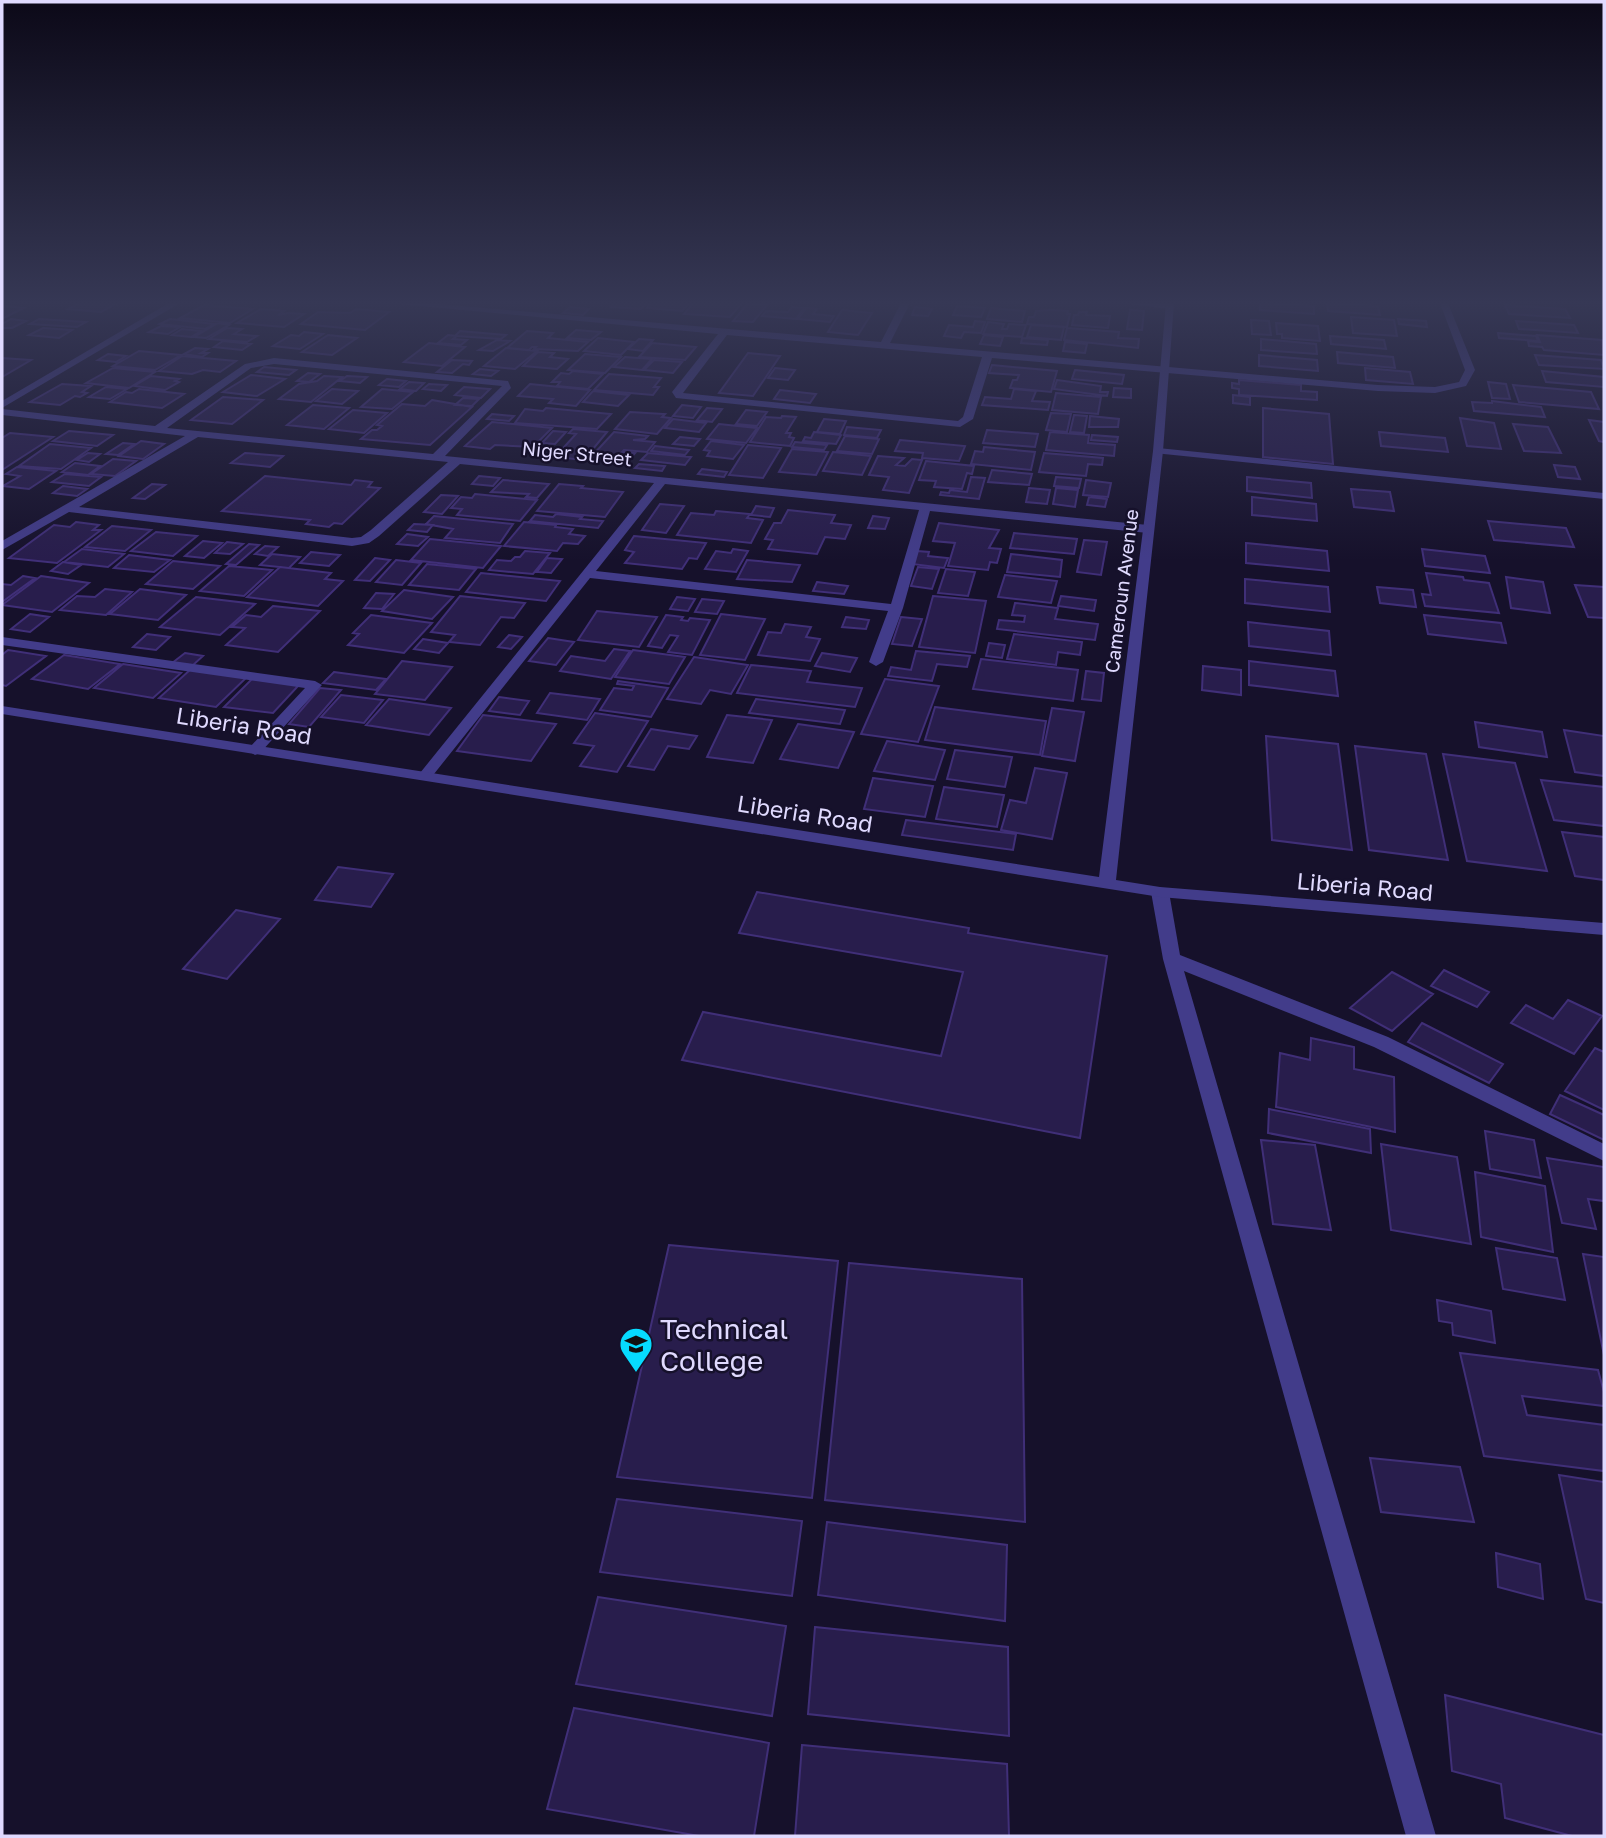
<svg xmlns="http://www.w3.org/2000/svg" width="1606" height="1838" viewBox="0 0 1606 1838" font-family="'Golos Text',sans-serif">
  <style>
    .building { fill: #281d4c; stroke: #402f78; stroke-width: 2 }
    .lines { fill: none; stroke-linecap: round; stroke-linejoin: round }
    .minor { fill: #423c8a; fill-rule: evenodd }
    .tertiary { fill: #423c8a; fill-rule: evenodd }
    .labels { text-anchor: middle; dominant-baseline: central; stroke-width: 5; stroke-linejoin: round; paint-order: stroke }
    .far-street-label { font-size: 19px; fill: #e0daff; stroke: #16112b }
    .street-label { font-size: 23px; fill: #e0daff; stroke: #16112b }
    .near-poi-label { font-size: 28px; fill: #e0daff; stroke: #16112b; text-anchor: start }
  </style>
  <rect width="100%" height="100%" fill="#16112b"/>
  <path class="building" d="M74,303H117L101,312L68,309L78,304Z
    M614,303H647L641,309L611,307Z
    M651,303H689L682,311L647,308Z
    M693,303H742L730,317L684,314Z
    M748,303L767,305L753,322L733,321Z
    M1260,303L1314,306V314L1260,310Z
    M1327,303L1378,306L1380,315L1328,311Z
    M204,305L253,309L230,323L180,318Z
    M1505,305L1565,309L1570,318L1509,314Z
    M4,306L24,308L2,319V308Z
    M957,306L985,308L981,317L953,315Z
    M570,307L589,309L583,315L563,313Z
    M792,307L804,308L796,319L762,316L766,311L788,312Z
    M915,307L932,309L928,316L912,315Z
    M806,308L817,309L813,314L834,316L830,322L798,319Z
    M991,308L1025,311L1022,322L987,319Z
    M261,309L284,311L278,315L288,313L304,314L284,327L237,323Z
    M356,309L389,312L365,330L301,324L318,312L350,313Z
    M842,310L872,313L858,335L828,332Z
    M1051,310L1068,311L1067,314H1070L1067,327L1027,324L1029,317H1034L1036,311Z
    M1130,310L1144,311L1142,330L1127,329Z
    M1079,312H1087L1086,315L1110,316L1108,328L1072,325L1074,315H1078Z
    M1351,317L1394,320L1397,336L1353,333Z
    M11,319L26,321L12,328H2V324Z
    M39,319L86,322L77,327L30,324Z
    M170,319L214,324L205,329L160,324Z
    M1398,319L1426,321L1427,327L1399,324Z
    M1251,320L1269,321L1271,335L1252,334Z
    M975,321L985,322L981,333L964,332L961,338L944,336L949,325L973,327Z
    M1516,321L1574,325L1578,333L1519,329Z
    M988,322L1004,324L1002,329H1007L1009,324L1026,325L1022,337L983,334Z
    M218,323L229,325L206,338L194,337Z
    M1276,323L1318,326L1320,341L1282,338V334H1277Z
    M1031,325L1064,327L1061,340L1027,337Z
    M161,326L180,327L168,334L149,332Z
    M43,328L72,330L59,338L29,335Z
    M227,328L242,329L234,334L257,336L247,342L209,339Z
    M1067,328L1119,332L1118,338L1139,339L1138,348L1064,340Z
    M182,329L201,331L191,337L172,335Z
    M576,330L601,332L591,340L567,338Z
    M460,331L506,335L501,339L455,336Z
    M527,331L553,333L548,338L588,342L578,351L534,349L536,347H532L529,350L507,348Z
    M304,332L323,334L300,349L273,346L291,335L299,336Z
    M1498,333L1536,336L1538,341L1499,338Z
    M328,335L357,338L332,355L302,352Z
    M448,335L457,336L453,339L467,340L461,345L438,343Z
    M984,335L1003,337L1000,346L980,344Z
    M1537,335L1602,340L1604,355L1544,350L1542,347L1529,346L1528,341L1540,342Z
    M1330,336L1384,340L1386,349L1331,344Z
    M598,338L634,342L621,355L584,351Z
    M1022,338L1048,340L1047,345L1021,343Z
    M639,339L653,340L643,351L628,349Z
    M1261,339L1316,344L1317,354L1261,350Z
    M497,340L510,341L493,351L479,350Z
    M223,341L251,344L242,350L214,347Z
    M1065,342L1087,344L1085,353L1063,351Z
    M429,343L465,347L442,366L404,362Z
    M652,343L696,347L685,360L639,357Z
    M195,348L208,349L201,353H208L202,357L184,354Z
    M506,348L537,351L515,369L484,366Z
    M139,351L181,355L155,370L113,366Z
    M538,352L554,353L550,357L568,359L557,369L523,366Z
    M1337,352L1393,357L1395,368L1338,363Z
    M748,353L780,356L753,396L719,393Z
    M108,354L126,356L116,362L98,360Z
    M585,354L621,357L605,373L568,370Z
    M1259,355L1317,360L1318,371L1259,366Z
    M1535,355L1601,360L1604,369L1539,365Z
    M182,356L236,361L220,372L203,370L192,374L159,371Z
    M625,357L652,359L642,370L614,367Z
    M2,358L31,360L2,377Z
    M452,360L472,361L469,365L463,364L452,373L437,372Z
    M654,360L682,362L673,373L644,370Z
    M992,365L1057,371L1051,392L1010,388L1013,380H1017L1019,375L989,373Z
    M264,367L296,370L289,375L257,372Z
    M113,368L155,372L129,388L86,383Z
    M775,368L795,370L788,380L768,378Z
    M1365,368L1410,372L1413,384L1366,380Z
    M480,369L498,371L491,376L473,374Z
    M1075,370L1124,375L1122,384L1072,379Z
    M573,371L603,374L588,389L557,386L560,382H552L561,373L569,374Z
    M1542,371L1604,377V387L1546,382Z
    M308,373L320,374L309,382L297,381Z
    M609,374L661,378L654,387H659L653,395L594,390Z
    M251,375L285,379L257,396L223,392Z
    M151,376L179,379L175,381L179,382L165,390L134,386Z
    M324,376L342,377L311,402L279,399L299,384L317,381Z
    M347,376L367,377L360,383L340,381Z
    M387,379L406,381L399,387L379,385Z
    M1057,380L1101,386L1100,392H1108L1107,396L1054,389Z
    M1239,380L1301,385V391L1317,392V400L1239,395V389L1232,388V383L1239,384Z
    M409,382L424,383L416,391L400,389Z
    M1488,382L1506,384L1510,399L1492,398Z
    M62,384L91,386L82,392L87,393L80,397L75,396L60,405L30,402Z
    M429,384L447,385L441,391L423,389Z
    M530,384L590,390L576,406L549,403L553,399L518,396Z
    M1513,385L1591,392L1599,409L1519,402Z
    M106,387L127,389L110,399L89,397Z
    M464,387L490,389L481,398L455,395Z
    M1114,388L1131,389V398L1113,397Z
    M139,389L184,394L162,408L110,402L126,392L132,393Z
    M332,389L358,391L342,404L316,401Z
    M382,389L413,392L392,409L361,407Z
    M1014,389L1036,391L1032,401L1050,402L1048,410L982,405L985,397L1011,399Z
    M780,390L816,394L810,403L774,399Z
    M593,391L629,395L618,406L583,402Z
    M1056,393L1101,397L1098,414L1052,410Z
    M1233,395L1250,397V405L1233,403Z
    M223,397L263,400L232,424L191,420Z
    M463,398L479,399L472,406L455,405Z
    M432,400L472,407L430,445L361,439L372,430H377L382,426L377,425L402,404L425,406Z
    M1492,401L1541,407L1545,417L1474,411L1472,402L1492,403Z
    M313,405L349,408L324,429L287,425Z
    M682,405L701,407L693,418L673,416Z
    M546,408L611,414L597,429L515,423L525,409L543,411Z
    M707,408L722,409L712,422L697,420Z
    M1263,408L1329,414L1333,464L1263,457Z
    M353,410L387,413L364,433L329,429Z
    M746,410L767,412L757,426L736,424Z
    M630,412L665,414L662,417L671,418L657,434L615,429Z
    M1051,413L1071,414L1067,432L1046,430Z
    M492,414L514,416L509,421L487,419Z
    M1074,415L1087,416L1084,433L1070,432Z
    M782,416L796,417L786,433H791L789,437L794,438L790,446L750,442L766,417L781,418Z
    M1090,416L1119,419L1118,427H1089Z
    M1460,418L1494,423L1501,449L1467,446Z
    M673,419L706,423L699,432L665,428Z
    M824,419L846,421L840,434L817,432Z
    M1589,420L1604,422V442L1599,441Z
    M492,422L552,428L533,447L495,445L490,449L465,446Z
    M719,424L757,428L746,443L707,439Z
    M1513,424L1548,427L1561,453L1524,451Z
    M847,427L881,430L877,438L844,435Z
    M573,429L607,432L584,460L555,457L576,434L569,433Z
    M987,430L1038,434L1035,447L983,443Z
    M69,431L113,435L97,446L53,441Z
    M553,431L566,432L555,444L542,443Z
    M614,432L648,436L645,439L633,440L655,442L647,452L624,450L622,452L635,453L628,461L591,457Z
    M814,432L841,435L836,444L803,441L805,437L811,438Z
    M1050,432L1089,435L1088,443L1115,445L1114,456L1046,450Z
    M1379,432L1445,438L1448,452L1381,446Z
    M10,433L53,437L2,470V438Z
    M1092,435L1118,437L1117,442L1091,440Z
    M845,436L879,439L872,454L837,451Z
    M680,437L700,439L694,446L673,444Z
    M900,440L965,446L959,461L922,458L923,453L895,451Z
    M141,441L164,444L143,459L119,456Z
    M711,441L744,445L733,459L707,456L710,451L704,450Z
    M795,442L827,445L824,450L792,447Z
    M123,443L134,444L118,455L106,454Z
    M50,444L91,448L61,469L19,466Z
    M748,445L781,448L763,478L729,475Z
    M655,446L689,450L685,455L651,451Z
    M984,447L1035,452L1031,470L971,464L975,451L983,452Z
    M792,449L828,452L816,475L779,472Z
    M833,452L871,456L862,475L823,471Z
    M88,453L100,454L89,462L77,460Z
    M245,453L283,456L270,467L231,463Z
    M648,453L691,457L685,465L641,460Z
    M1044,453L1103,458L1102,465L1088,464L1086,476L1039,472Z
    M878,456L904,458L896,465L905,466L912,459L922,460L909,493L883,490L889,477L869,475Z
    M113,459L136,461L115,476L91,474Z
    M926,461L974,466L972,474L967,473L962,489L934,487L936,481L919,480Z
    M75,463L100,466L88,475L62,472Z
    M639,464L665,466L662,471L635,468Z
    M1554,465L1575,467L1580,479L1558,477Z
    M17,467L56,471L29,489L3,486L20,476L6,474Z
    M702,469L727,472L724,477L698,474Z
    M992,470L1032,474L1029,485L988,482Z
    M65,474L101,477L89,486L52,482Z
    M265,476L351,485L355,480L372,482L368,487L380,488L342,524L334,523L329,527L306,524L310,520L222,511Z
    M479,476L500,478L493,486L472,484Z
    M971,477L985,478L979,499L940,495L941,492L949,493L950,490L967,492Z
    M1056,477L1081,479L1079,488L1054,486Z
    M1247,477L1311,483L1312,498L1247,491Z
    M503,480L549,484L537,498L526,497L529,494L491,492Z
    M1086,480L1111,483L1108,497L1083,495Z
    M152,484L165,485L145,499L133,498Z
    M559,484L583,486L581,488L623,492L605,517L537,511Z
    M63,486L87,489L77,496L53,493Z
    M1029,488L1050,490L1047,504L1026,502Z
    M1056,488L1078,490L1075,507L1053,504Z
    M1351,489L1390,492L1394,511L1354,507Z
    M475,494L537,500L520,521L457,515L462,509L451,508L461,497L472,498Z
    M441,495L458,496L442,514L424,512Z
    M1089,497L1107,499L1105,507L1087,505Z
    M1252,497L1316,504L1317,521L1252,515Z
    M660,504L684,506L666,533L642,530Z
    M756,506L774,508L770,517L751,515Z
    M788,510L835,515L831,523L851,525L845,539L825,537L817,554L768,549L773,540L765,539L774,523H781Z
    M716,511L750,514L747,518L763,520L751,543L677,535L691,513L714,515Z
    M556,514L582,517L580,519L603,521L598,528L530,521L535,515L553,517Z
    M434,516L513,524L500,543L445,538L453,529L426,524Z
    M873,516L889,518L885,529L868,528Z
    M1488,521L1566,528L1574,547L1494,540Z
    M76,522L99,525L93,530H101L57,563L9,558L54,525L70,527Z
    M524,522L556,525L555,527L573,529L569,534L585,536L578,544L563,543L557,551L504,546Z
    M939,523L999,530L989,548L1001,549L997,563L990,562L988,570L948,566L955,543L933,541Z
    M414,524L433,525L427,532L408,530Z
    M112,526L151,530L125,551L85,547Z
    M156,532L197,536L173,556L131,551Z
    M1014,533L1077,539L1074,554L1010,548Z
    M407,534L428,537L418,546L397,544Z
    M634,536L706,543L697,559L689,558L682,569L625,563L634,552L625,550Z
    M430,539L501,546L483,568L411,560Z
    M1084,540L1107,542L1101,575L1077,572Z
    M203,541L222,543L204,558L185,556Z
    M227,542L243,544L230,554L215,553Z
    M1246,543L1327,551L1329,571L1246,563Z
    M249,544L259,545L236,565L226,564Z
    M265,546L278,547L268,556L255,554Z
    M82,549L124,554L108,567L64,562Z
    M733,549L748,551L736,572L705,569L716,551L731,553Z
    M1422,549L1485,556L1490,573L1425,566Z
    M525,551L550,553L533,574L489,570L497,560L511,561L515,557H520Z
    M917,551L929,552L928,556L948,558L944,568L912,564Z
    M311,552L340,555L329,566L300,563Z
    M272,554L300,557L289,568L260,565Z
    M1011,554L1062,560L1060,577L1007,572Z
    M129,555L170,560L154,572L114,568Z
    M375,558L390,560L370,581L355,580Z
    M547,558L562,559L551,573L537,572Z
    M396,560L421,563L402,585L376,582Z
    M747,560L800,565L792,582L737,579Z
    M173,561L220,566L193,589L146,584Z
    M63,562L81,565L68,574L51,571Z
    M427,564L476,569L459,590L409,585Z
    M229,566L272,570L244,596L200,591Z
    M280,567L331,573L325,579L343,581L318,606L247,597Z
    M918,567L939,569L932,589L911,586Z
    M946,569L975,572L968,596L938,593Z
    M481,573L560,581L546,601L466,592Z
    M1426,573L1463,577L1464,580L1489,583L1499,613L1425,606L1422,594L1431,595Z
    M1005,575L1057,581L1051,603L998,597Z
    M23,576L35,578L2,602V584L11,585Z
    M41,576L89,583L52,612L2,605Z
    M1506,577L1543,582L1550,613L1511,608Z
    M1245,579L1328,587L1330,612L1245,603Z
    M817,582L848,586L844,594L813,591Z
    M1575,585L1604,587V618L1588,617Z
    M1377,587L1413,590L1416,607L1380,603Z
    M105,589L132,592L106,615L60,610L77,596L95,597Z
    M140,589L186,595L158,620L110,614Z
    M404,590L453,597L432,619L382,611Z
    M376,593L394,594L382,609L364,608Z
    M460,596L525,603L514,618L501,617L480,645L449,642L455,635L431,632Z
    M933,596L986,601L975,653L919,647Z
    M1061,596L1096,600L1094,611L1058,606Z
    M196,597L255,604L220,635L160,627Z
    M677,597L695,599L688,611L670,609Z
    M702,599L724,601L717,614L695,612Z
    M1015,603L1058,608L1055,619L1098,624L1095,640L997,629L999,620L1024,622L1025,616L1012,615Z
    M273,606L320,611L278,652L226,645L245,628L232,627L246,615L261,617Z
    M597,611L657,617L639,647L578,640Z
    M30,614L49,617L30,632L11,629Z
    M721,614L765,619L745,660L700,655Z
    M371,615L432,623L404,653L348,645L359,634L353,633Z
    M666,615L683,617L681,620L688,621L690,618L710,620L692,655L668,652L678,636L670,635L662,648L648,646Z
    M1424,615L1501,623L1506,643L1428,634Z
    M846,617L869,620L866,629L842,627Z
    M901,617L922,619L912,646L892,644Z
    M1248,622L1329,631L1331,655L1249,646Z
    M785,624L811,627L806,637L820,639L810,661L758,655L768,632L781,633Z
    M147,634L170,637L156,650L133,647Z
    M1014,634L1082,642L1080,655L1058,652L1056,665L1007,659Z
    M509,635L522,637L511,649L498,647Z
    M548,638L574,642L556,665L529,661Z
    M423,639L448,643L439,653L414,649Z
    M989,643L1005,645L1002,658L986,656Z
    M614,649L630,651L611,679L560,671L571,656L605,661Z
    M8,650L46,656L6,686L2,685V655Z
    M633,650L685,657L669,684L615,677Z
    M916,651L970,656L967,667L937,664L932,681L888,676L891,667L911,670Z
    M185,653L203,656L192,666L172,663Z
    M822,653L857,658L850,672L815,666Z
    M64,655L120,664L88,689L32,679Z
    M694,657L748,665L731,694L710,690L701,704L667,699Z
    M981,659L1078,670L1073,701L973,689Z
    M402,661L452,667L425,700L375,694Z
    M1249,661L1335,671L1338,696L1249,685Z
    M123,664L181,673L153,698L94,688Z
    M751,665L811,671L807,682L862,688L855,707L737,693Z
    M1203,666L1241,670V695L1202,690Z
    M191,669L247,677L216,707L159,698Z
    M1086,671L1104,673L1101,701L1082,699Z
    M334,672L386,679L376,690L323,683Z
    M252,679L299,685L273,713L224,707Z
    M885,679L939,686L918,742L861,734Z
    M618,681L668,688L651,717L600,710L614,688L632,690L634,686L617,684Z
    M320,688L341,690L309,727L289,724Z
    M550,693L600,699L587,720L537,713Z
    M341,695L383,700L364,723L321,717Z
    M499,697L529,701L520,715L489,711Z
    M389,699L451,708L429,735L366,725Z
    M756,699L845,710L840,724L749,713Z
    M935,707L1046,721L1040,755L925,740Z
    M1052,708L1084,712L1075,761L1042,756Z
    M595,713L648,721L617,772L580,766L594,746L574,743Z
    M483,715L556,724L531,761L457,751Z
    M727,715L772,720L753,763L707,757Z
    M1475,722L1542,732L1547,757L1479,747Z
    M798,724L854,732L838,768L780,759Z
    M651,729L697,736L689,749L668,746L654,770L628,766Z
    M1564,730L1604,736V776L1575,772Z
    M1266,736L1338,744L1352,850L1272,840Z
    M887,741L945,750L935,780L874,771Z
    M1355,746L1426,754L1448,860L1369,850Z
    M955,750L1012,757L1005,787L947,779Z
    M1443,754L1515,763L1547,871L1467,861Z
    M1035,768L1067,773L1052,839L1001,830L1010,800L1026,803Z
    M873,778L933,786L925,817L864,809Z
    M1541,780L1604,787V826L1554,820Z
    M944,787L1004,795L997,827L936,819Z
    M906,820L1016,834L1013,850L902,835Z
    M1562,832L1604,837V880L1575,876Z
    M338,867L393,874L371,907L315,900Z
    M757,892L969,928L968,933L1107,956L1080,1138L682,1060L703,1012L941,1056L963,972L739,933Z
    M236,910L280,919L227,979L183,969Z
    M1444,970L1489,992L1477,1007L1431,986Z
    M1392,972L1433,994L1392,1031L1350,1008Z
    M1568,1000L1602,1016L1574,1054L1511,1023L1526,1005L1553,1019Z
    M1422,1023L1503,1064L1489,1083L1408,1042Z
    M1311,1038L1354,1047V1069L1394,1077L1395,1132L1276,1107L1280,1053L1310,1060Z
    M1595,1048L1604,1052V1110L1565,1091Z
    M1560,1095L1604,1115V1140L1550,1114Z
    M1269,1109L1370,1129L1371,1153L1268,1133Z
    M1485,1131L1534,1140L1541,1178L1490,1169Z
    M1261,1140L1315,1145L1331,1230L1273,1224Z
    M1381,1144L1457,1157L1471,1244L1391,1230Z
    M1547,1158L1604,1167V1201L1588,1199L1596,1229L1562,1223Z
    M1475,1172L1545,1186L1553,1252L1481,1237Z
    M669,1245L838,1261L812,1498L617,1477Z
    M1496,1248L1557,1258L1565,1300L1503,1289Z
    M1583,1254L1604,1257V1355Z
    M849,1263L1022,1279L1025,1522L825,1500Z
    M1437,1300L1491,1311L1495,1343L1453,1335L1452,1323L1439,1321Z
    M1460,1353L1598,1370L1604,1392V1406L1522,1396L1527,1415L1604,1425V1471L1484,1456Z
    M1370,1458L1460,1467L1474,1522L1381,1512Z
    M1559,1475L1604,1482V1603L1586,1599Z
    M617,1499L802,1521L792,1596L600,1572Z
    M827,1522L1007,1545L1005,1621L818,1595Z
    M1496,1553L1540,1564L1543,1599L1498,1587Z
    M598,1597L786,1626L772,1716L576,1684Z
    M815,1627L1008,1647L1009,1736L808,1714Z
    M1445,1695L1604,1735V1836H1572L1505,1818L1501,1784L1452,1771Z
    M574,1708L769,1743L754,1836H699L547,1809Z
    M802,1745L1007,1764L1009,1836H795Z"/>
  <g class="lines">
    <path class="minor" d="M169,303H180L2,408V401Z
      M389,303H427L881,342L901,303H910L890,343L1378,385L1435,387L1459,382L1465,370L1440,303H1448L1475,370L1466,386L1435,393L1378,391L992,358L973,419L960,427L676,398L672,392L718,334ZM727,335L982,357L963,417L958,421L683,393Z
      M1122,303H1169L1174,306L1170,309Z
      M274,358L508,381L511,388L445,456L1148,525L1154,529L1148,533L930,511L903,608L883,662L876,666L869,662L888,611L590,578L430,779H420L417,776L420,773L654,483L460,464L379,536L369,543L352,546L69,512L2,550V541L185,436L2,415V409L155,426L245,364ZM274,364L502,386L433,454L167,428L251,368ZM198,437L448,462L371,530L361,537L352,538L79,507ZM665,484L919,510L891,604L596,571Z
      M1158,448L1604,493V499L1154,453V449Z
      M2,637L315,681L322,685L260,753L255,755L247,750L250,747L305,688L2,645Z
      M1160,887L1169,892L1180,955L1388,1037L1604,1144V1161L1374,1047L1184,971L1436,1836H1406L1163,959L1151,892Z"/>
    <path class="tertiary" d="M1166,303H1174L1163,451L1116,880L1160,887L1604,923V935L1160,897L2,714V706L1099,877L1153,451Z"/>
  </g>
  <linearGradient id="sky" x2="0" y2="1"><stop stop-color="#0c0918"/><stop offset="0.54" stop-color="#363855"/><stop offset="1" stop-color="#363855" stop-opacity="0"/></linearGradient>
  <rect width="1606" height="561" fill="url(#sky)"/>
  <defs>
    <symbol id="university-pin" viewBox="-11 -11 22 30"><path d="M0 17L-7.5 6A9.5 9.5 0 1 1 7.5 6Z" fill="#06dbff" stroke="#16112b"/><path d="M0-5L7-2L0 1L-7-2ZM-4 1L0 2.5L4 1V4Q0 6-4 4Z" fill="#111"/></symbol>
  </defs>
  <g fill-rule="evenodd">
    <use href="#university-pin" x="617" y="1325" width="38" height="52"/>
  </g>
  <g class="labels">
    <g class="far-street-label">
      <text transform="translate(577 453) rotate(6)">Niger Street</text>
      <text transform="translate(1121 591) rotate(-83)">Cameroun Avenue</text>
    </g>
    <g class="street-label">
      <text transform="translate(244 725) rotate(9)">Liberia Road</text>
      <text transform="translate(805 813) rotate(9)">Liberia Road</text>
      <text transform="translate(1365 886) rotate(5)">Liberia Road</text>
    </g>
    <g class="near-poi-label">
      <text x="660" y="1328">Technical<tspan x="660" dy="32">College</tspan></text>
    </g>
  </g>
  <rect width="1606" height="1838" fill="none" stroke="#e0daff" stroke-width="7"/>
</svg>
